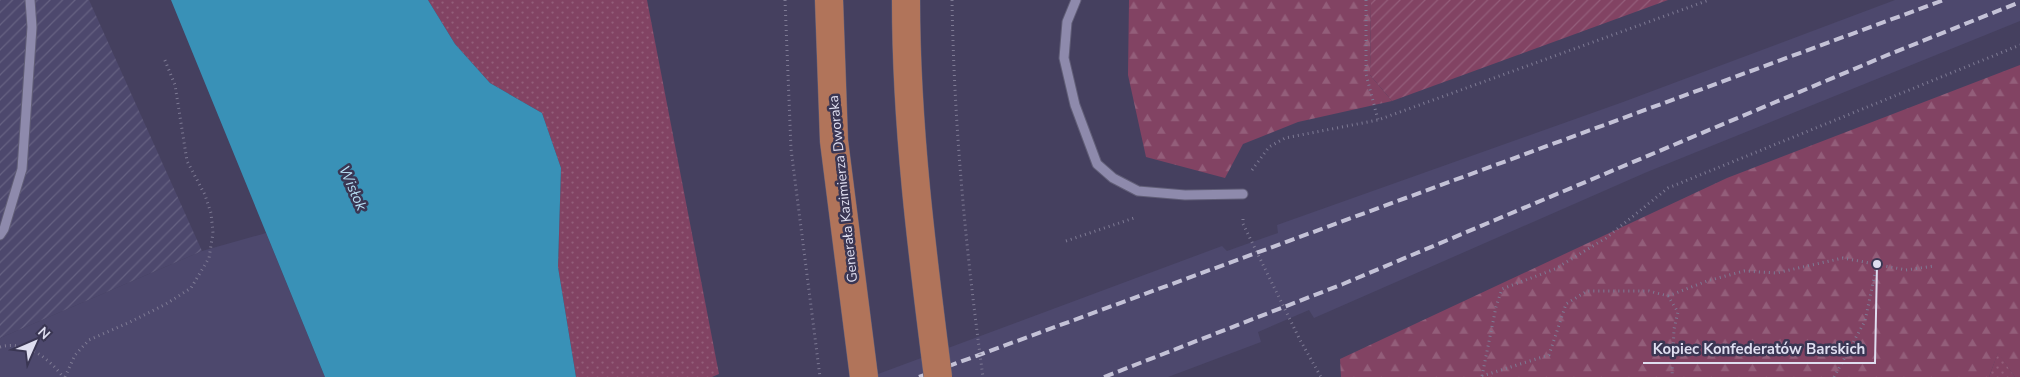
<svg xmlns="http://www.w3.org/2000/svg" width="2020" height="377" viewBox="0 0 2020 377" font-family="'Nunito Sans',sans-serif">
  <style>
    .built { fill: #4d486d }
    .industrial { fill: url(#industrial-furrows) }
    .grass { fill: url(#grass-dots) }
    .forest { fill: url(#forest-firs) }
    .garden { fill: url(#garden-furrows) }
    .water { fill: #3991b7 }
    .lines { fill: none; stroke-linecap: round; stroke-linejoin: round }
    .minor-casing { stroke: #615e77; stroke-width: 11 }
    .major-casing { stroke: #615e77; stroke-width: 29 }
    .path { stroke: #7e7a94; stroke-width: 3; stroke-dasharray: 1 4; stroke-linecap: butt }
    .minor { stroke: #8e8aac; stroke-width: 9 }
    .major { stroke: #b1745a; stroke-width: 28 }
    .rail { stroke: #c4c2d7; stroke-width: 4; stroke-dasharray: 10 5; stroke-linecap: butt }
    .major-bridge-casing { stroke: #615e77; stroke-width: 29; stroke-linecap: butt }
    .path-bridge { stroke: #7e7a94; stroke-width: 3; stroke-dasharray: 1 4; stroke-linecap: butt }
    .major-bridge { stroke: #b1745a; stroke-width: 28 }
    .labels { text-anchor: middle; dominant-baseline: central; stroke-width: 5; stroke-linejoin: round; paint-order: stroke }
    .street-label { font-size: 14px; fill: #dfdef0; stroke: #3a3653 }
    .water-label { font-size: 15px; font-style: italic; fill: #b6dff4; stroke: #3a3653 }
    .leader { fill: none; stroke: #dfdef0; stroke-width: 2 }
    .callout-dot { fill: #dfdef0; stroke: #3a3653; stroke-width: 2 }
    .callout-label { font-size: 15px; text-anchor: middle; font-weight: bold; fill: #dfdef0; stroke: #3a3653; stroke-width: 5; stroke-linejoin: round; paint-order: stroke }
  </style>
  <defs>
    <pattern id="industrial-furrows" width="10" height="10" patternUnits="userSpaceOnUse" patternTransform="scale(1.25)"><rect width="10" height="10" fill="#4d486d"/><path d="M-1 1l2-2M0 10L10 0M9 11l2-2" fill="none" stroke="#666282"/></pattern>
    <pattern id="grass-dots" width="8" height="8" patternUnits="userSpaceOnUse" patternTransform="scale(1.25)"><rect width="8" height="8" fill="#824363"/><path d="M2 2h.1M6 6h.1" fill="none" stroke="#935e7a" stroke-width="1.8" stroke-linecap="round"/></pattern>
    <pattern id="forest-firs" width="22" height="20" patternUnits="userSpaceOnUse" patternTransform="scale(1.25)"><rect width="22" height="20" fill="#824363"/><path d="M5 1l3.5 6h-7zM16 11l3.5 6h-7z" fill="#935e7a"/></pattern>
    <pattern id="garden-furrows" width="10" height="10" patternUnits="userSpaceOnUse" patternTransform="scale(1.25)"><rect width="10" height="10" fill="#824363"/><path d="M-1 1l2-2M0 10L10 0M9 11l2-2" fill="none" stroke="#935e7a"/></pattern>
  </defs>
  <rect width="100%" height="100%" fill="#45405f"/>
  <path class="built" d="M1895,0H2020V21L1647,172L1314,318L1309,310L1258,332L1261,342L1168,377H870L1222,246L1227,251L1278,233L1277,225L1623,102Z
    M266,233L325,377H0V338L202,251Z"/>
  <path class="industrial" d="M0,0H89L202,251L0,338Z"/>
  <path class="grass" d="M428,0H647L719,374L712,377H576L558,267L561,168L542,113L490,83L455,44Z
    M1998,352L2015,377H1989Z"/>
  <path class="forest" d="M1129,0H1371L1370,75L1392,101L1298,122L1243,144L1225,178L1146,157L1128,75Z
    M2020,65V377H2015L1998,353L1989,377H1341L1340,359L1727,178Z"/>
  <path class="garden" d="M1371,0H1668L1392,101L1370,75Z"/>
  <path class="water" d="M171,0H428L455,44L490,83L542,113L561,168L558,267L576,377H325Z"/>
  <g class="lines">
    <defs>
      <path id="minor" d="M1076,0L1067,22L1064,58L1075,105L1097,164L1113,178L1138,191L1185,195L1243,194
        M0,235L4,229L22,169L32,27L30,0"/>
      <path id="major" d="M829,0L834,141L864,377"/>
    </defs>
    <use href="#minor" class="minor-casing"/>
    <use href="#major" class="major-casing"/>
    <path class="path" d="M785,0L791,149L820,377
      M1366,0V74L1378,120
      M1252,170L1269,147L1285,138L1378,120L1709,0
      M1243,219V224L1300,340L1321,377
      M1066,241L1134,218
      M1668,296L1707,281L1744,271L1776,273L1843,258L1906,270L1934,266
      M0,347C25,340 49,358 63,377
      M1482,376L1496,307L1502,289L1555,269L1606,238L1668,188L2020,45
      M1482,376L1549,355L1566,304L1587,291H1649L1668,296L1678,312L1674,329L1672,377
      M65,377L75,355L89,340L128,323L166,304L191,288L209,258L213,233L211,213L205,195L187,161L175,85L164,58
      M1834,377L1865,321L1877,264"/>
    <use href="#minor" class="minor"/>
    <use href="#major" class="major"/>
    <path class="rail" d="M919,377L1944,0
      M1104,377L1343,284L1885,56L2020,2"/>
    <defs>
      <path id="major-bridge" d="M906,0C906,126 922,252 938,377"/>
    </defs>
    <use href="#major-bridge" class="major-bridge-casing"/>
    <path class="path-bridge" d="M952,0C954,127 966,252 983,377"/>
    <use href="#major-bridge" class="major-bridge"/>
  </g>
  <g class="labels">
    <g class="street-label">
      <text transform="translate(843 189) rotate(-96)">Generała Kazimierza Dworaka</text>
    </g>
    <g class="water-label">
      <text transform="translate(353 188) rotate(66)">Wisłok</text>
    </g>
  </g>
  <path class="leader" d="M1877 264L1875 363H1643"/>
  <circle class="callout-dot" cx="1877" cy="264" r="5"/>
  <g class="callout-label">
    <text x="1759" y="354">Kopiec Konfederatów Barskich</text>
  </g>
  <g transform="translate(35 342) rotate(45)" stroke="#3a3653" stroke-width="4" paint-order="stroke">
  <path d="M0-4L9 19L0 12L-9 19Z" fill="#dfdef0"/>
  <text y="-8" font-size="14" font-weight="bold" text-anchor="middle" fill="#dfdef0">N</text>
  </g>
</svg>
